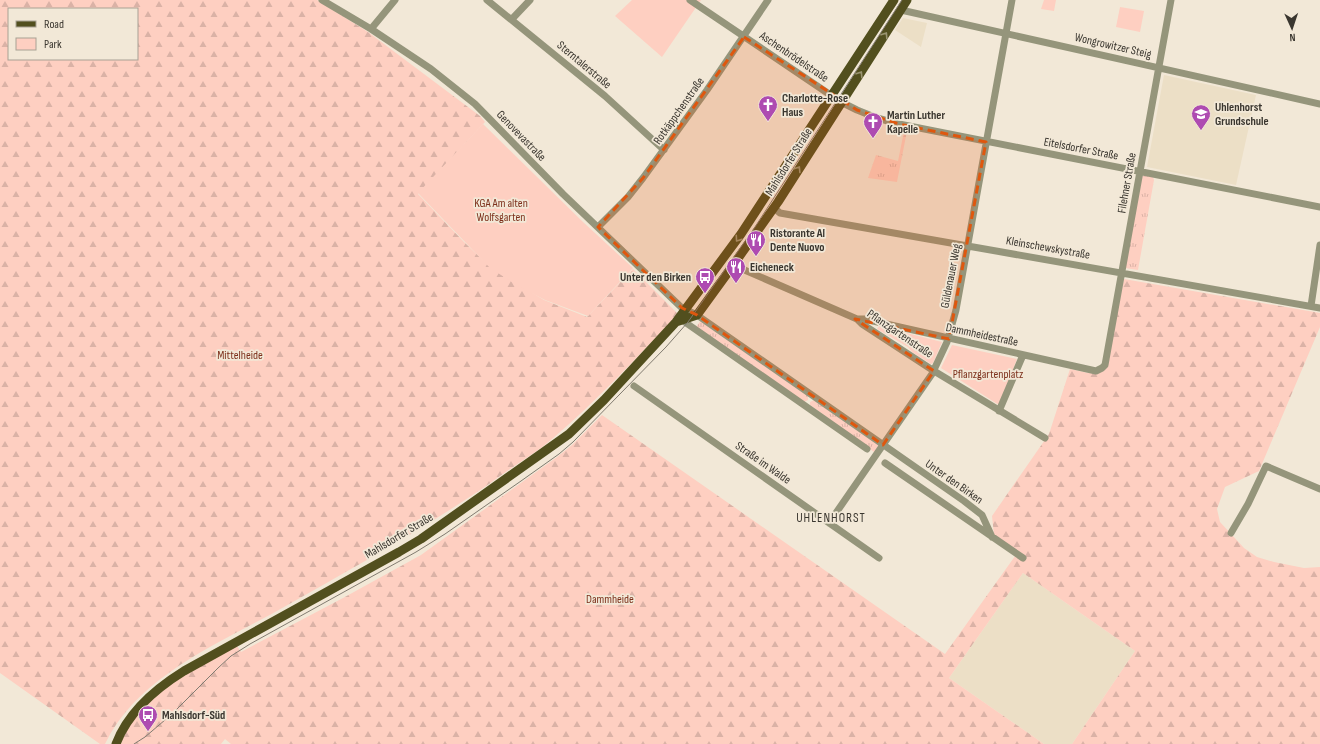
<svg xmlns="http://www.w3.org/2000/svg" width="1320" height="744" viewBox="0 0 1320 744" font-family="'Sofia Sans Condensed',sans-serif">
  <style>
    .built { fill: #ecdfc6 }
    .grass { fill: url(#grass-tufts) }
    .forest { fill: url(#forest-firs); fill-rule: evenodd }
    .green { fill: #fecfc1 }
    .lines { fill: none; stroke-linecap: round; stroke-linejoin: round }
    .minor { stroke: #95957b; stroke-width: 7 }
    .major { stroke: #524f1e; stroke-width: 9 }
    .tram { stroke: #817b70; stroke-width: 1 }
    .oneway { stroke: #9a9471 }
    .marked { fill: #df570e; fill-opacity: 0.2; stroke: #df570e; stroke-width: 3; stroke-dasharray: 8 5; stroke-linejoin: round }
    .labels { text-anchor: middle; dominant-baseline: central; stroke-width: 3.5; stroke-linejoin: round; paint-order: stroke }
    .street-label { font-size: 12px; fill: #3a362f; stroke: #f2e8d7 }
    .poi-label { font-size: 12px; font-weight: bold; fill: #3a362f; stroke: #f2e8d7; text-anchor: start }
    .park-label { font-size: 12px; fill: #7d301b; stroke: #f2e8d7 }
    .neighbourhood-label { font-size: 13px; letter-spacing: 1px; fill: #3a362f; stroke: #f2e8d7 }
  </style>
  <defs>
    <pattern id="grass-tufts" width="24" height="20" patternUnits="userSpaceOnUse"><rect width="24" height="20" fill="#fecfc1"/><path d="M3 7l-1-3M5 7V3M7 7l1-3M15 17l-1-3M17 17v-4M19 17l1-3" fill="none" stroke="#dab2a6"/></pattern>
    <pattern id="forest-firs" width="22" height="20" patternUnits="userSpaceOnUse"><rect width="22" height="20" fill="#fecfc1"/><path d="M5 1l3.5 6h-7zM16 11l3.5 6h-7z" fill="#dab2a6"/></pattern>
  </defs>
  <rect width="100%" height="100%" fill="#f2e8d7"/>
  <path class="built" d="M903,18L927,23L921,47L895,30Z
    M1164,75L1256,95L1236,185L1147,167Z
    M1023,573L1135,651L1072,744H1044L949,678Z"/>
  <path class="grass" d="M904,131H907L897,182L868,178L876,155L898,161Z
    M1144,175L1153,177L1154,180L1138,270L1125,268L1142,177Z
    M701,320L808,395V400L804,402L696,327Z
    M814,400L879,445L874,452L810,405V402Z"/>
  <path class="forest" d="M0,0H317L368,32L480,116L485,122L418,194L464,242L490,267L544,300L587,317L633,269L678,314C637,357 597,401 552,439C542,448 530,455 519,463C502,474 486,487 468,498C409,537 346,572 284,607C221,643 138,675 105,744H100L0,673ZM9,9H137V59H9Z
    M1124,279L1320,313V327L1259,471L1225,487L1217,509L1220,522L1244,548L1257,557L1274,562L1304,568L1320,567V744H1072L1135,651L1023,573L949,678L1044,744H231L225,739L221,744H121L123,735L139,711L176,678L237,646L241,652L343,598L421,555L557,457L572,445L602,415L945,654L1018,552L994,535L992,516L1049,434L1070,369C1081,371 1092,376 1103,371Z"/>
  <path class="green" d="M632,0H701L662,57L615,16Z
    M1044,0H1056L1054,11L1041,9Z
    M1120,7L1144,11L1140,32L1116,27Z
    M483,124L583,222L633,268L588,316L545,300L520,287L490,268L418,193Z
    M879,326L942,342L933,363L931,364L912,352L908,347L877,329Z
    M952,345L1017,359L999,405L941,368Z"/>
  <g class="lines">
    <path class="minor" d="M322,0L371,29L431,69L475,104L563,194L682,308L697,315L964,501L982,515L992,537
      M487,0L605,96L664,150
      M690,0L832,96
      M901,10L1320,104
      M512,19L530,0
      M371,29L395,0
      M841,102L857,110L877,118L899,124L1320,207
      M774,208L780,213L1320,308
      M598,227L628,197L643,178L707,90L768,0
      M733,265L857,319L862,324L934,371L1045,438
      M1311,306L1320,245
      M679,318L867,449
      M857,319H864L1096,371L1102,368L1105,365L1171,0
      M634,386L879,558
      M999,411L1023,355
      M885,463L1023,558
      M829,523L932,374L947,342L956,310L1012,0
      M1231,533L1248,504L1266,466L1320,489"/>
    <path class="major" d="M676,322L697,315L729,271L778,202L907,0
      M116,744C128,712 155,689 184,671L399,552L421,539L569,434L604,400L676,322L741,234L894,0"/>
    <path class="tram" d="M134,744L145,737L172,714L218,668L231,656L250,644L416,552L445,534L521,481L559,454L573,442L666,347L688,322L755,227L902,0"/>
  </g>
  <defs><path id="oneway-chevron" d="M-2-3.5L2.5 0L-2 3.5" fill="none" stroke-width="1.6" stroke-linecap="round" stroke-linejoin="round"/></defs>
  <g class="oneway">
    <use href="#oneway-chevron" transform="translate(885 35) rotate(-57)"/>
    <use href="#oneway-chevron" transform="translate(860 74) rotate(-57)"/>
    <use href="#oneway-chevron" transform="translate(798 169) rotate(-58)"/>
    <use href="#oneway-chevron" transform="translate(738 239) rotate(125)"/>
  </g>
  <path class="marked" d="M744,37L857,110L899,124L986,142L949,339L855,319L934,371L883,445L697,315L682,308L598,227L643,178Z"/>
  <defs>
    <symbol id="church-pin" viewBox="-11 -11 22 30"><path d="M0 17L-7.5 6A9.5 9.5 0 1 1 7.5 6Z" fill="#ae4bb1" stroke="#f2e8d7"/><path d="M-1.2-6h2.4v3.5h3.3v2.4h-3.3V6h-2.4V-.1h-3.3v-2.4h3.3Z" fill="#fff"/></symbol>
    <symbol id="school-pin" viewBox="-11 -11 22 30"><path d="M0 17L-7.5 6A9.5 9.5 0 1 1 7.5 6Z" fill="#ae4bb1" stroke="#f2e8d7"/><path d="M0-5L7-2L0 1L-7-2ZM-4 1L0 2.5L4 1V4Q0 6-4 4Z" fill="#fff"/></symbol>
    <symbol id="restaurant-pin" viewBox="-11 -11 22 30"><path d="M0 17L-7.5 6A9.5 9.5 0 1 1 7.5 6Z" fill="#ae4bb1" stroke="#f2e8d7"/><path d="M-5-6h1v4h1v-4h1v4h1v-4h1v5L-1.5 .5V6h-2V.5L-5-1ZM5-6V6H3V1.5H1.5Q1.5-4 5-6Z" fill="#fff"/></symbol>
    <symbol id="bus-pin" viewBox="-11 -11 22 30"><path d="M0 17L-7.5 6A9.5 9.5 0 1 1 7.5 6Z" fill="#ae4bb1" stroke="#f2e8d7"/><path d="M-5-6H5V4H4V6H2V4H-2V6H-4V4H-5ZM-3.5-4V0h7V-4ZM-3.5 1.2v1.5H-2V1.2ZM2 1.2v1.5H3.5V1.2Z" fill="#fff"/></symbol>
  </defs>
  <g fill-rule="evenodd">
    <use href="#church-pin" x="757" y="94" width="22" height="30"/>
    <use href="#school-pin" x="1190" y="103" width="22" height="30"/>
    <use href="#church-pin" x="862" y="111" width="22" height="30"/>
    <use href="#restaurant-pin" x="745" y="229" width="22" height="30"/>
    <use href="#restaurant-pin" x="725" y="256" width="22" height="30"/>
    <use href="#bus-pin" x="694" y="266" width="22" height="30"/>
    <use href="#bus-pin" x="137" y="704" width="22" height="30"/>
  </g>
  <g class="labels">
    <g class="street-label">
      <text transform="translate(1113 46) rotate(13)">Wongrowitzer Steig</text>
      <text transform="translate(794 57) rotate(34)">Aschenbrödelstraße</text>
      <text transform="translate(584 65) rotate(40)">Sterntalerstraße</text>
      <text transform="translate(679 111) rotate(-55)">Rotkäppchenstraße</text>
      <text transform="translate(521 136) rotate(46)">Genovevastraße</text>
      <text transform="translate(1081 149) rotate(11)">Eitelsdorfer Straße</text>
      <text transform="translate(789 162) rotate(-58)">Mahlsdorfer Straße</text>
      <text transform="translate(1127 183) rotate(-80)">Filehner Straße</text>
      <text transform="translate(1048 248) rotate(10)">Kleinschewskystraße</text>
      <text transform="translate(951 276) rotate(-79)">Güldenauer Weg</text>
      <text transform="translate(900 334) rotate(34)">Pflanzgartenstraße</text>
      <text transform="translate(982 335) rotate(12)">Dammheidestraße</text>
      <text transform="translate(763 463) rotate(35)">Straße im Walde</text>
      <text transform="translate(954 482) rotate(35)">Unter den Birken</text>
      <text transform="translate(399 536) rotate(-31)">Mahlsdorfer Straße</text>
    </g>
    <g class="poi-label">
      <text x="782" y="98">Charlotte-Rose<tspan x="782" dy="14">Haus</tspan></text>
      <text x="1215" y="107">Uhlenhorst<tspan x="1215" dy="14">Grundschule</tspan></text>
      <text x="887" y="115">Martin Luther<tspan x="887" dy="14">Kapelle</tspan></text>
      <text x="770" y="233">Ristorante Al<tspan x="770" dy="14">Dente Nuovo</tspan></text>
      <text x="750" y="267">Eicheneck</text>
      <text x="691" y="277" text-anchor="end">Unter den Birken</text>
      <text x="162" y="715">Mahlsdorf-Süd</text>
    </g>
    <g class="park-label">
      <text x="501" y="203">KGA Am alten<tspan x="501" dy="14">Wolfsgarten</tspan></text>
      <text x="240" y="355">Mittelheide</text>
      <text x="988" y="374">Pflanzgartenplatz</text>
      <text x="610" y="599">Dammheide</text>
    </g>
    <g class="neighbourhood-label">
      <text x="831" y="518">UHLENHORST</text>
    </g>
  </g>
  <rect x="8" y="8" width="130" height="52" fill="#f2e8d7" stroke="#a8a194"/>
  <rect x="16" y="21" width="20" height="6" fill="#524f1e" stroke="#a8a194"/>
  <text x="44" y="28" font-size="12" fill="#3a362f">Road</text>
  <rect x="16" y="38" width="20" height="12" fill="#fecfc1" stroke="#a8a194"/>
  <text x="44" y="48" font-size="12" fill="#3a362f">Park</text>
  <g transform="translate(1292 28) rotate(177)" stroke="#f2e8d7" stroke-width="3" paint-order="stroke">
  <path d="M0-3L7 15L0 10L-7 15Z" fill="#3a362f"/>
  <text y="-6" font-size="11" font-weight="bold" text-anchor="middle" fill="#3a362f">N</text>
  </g>
</svg>
